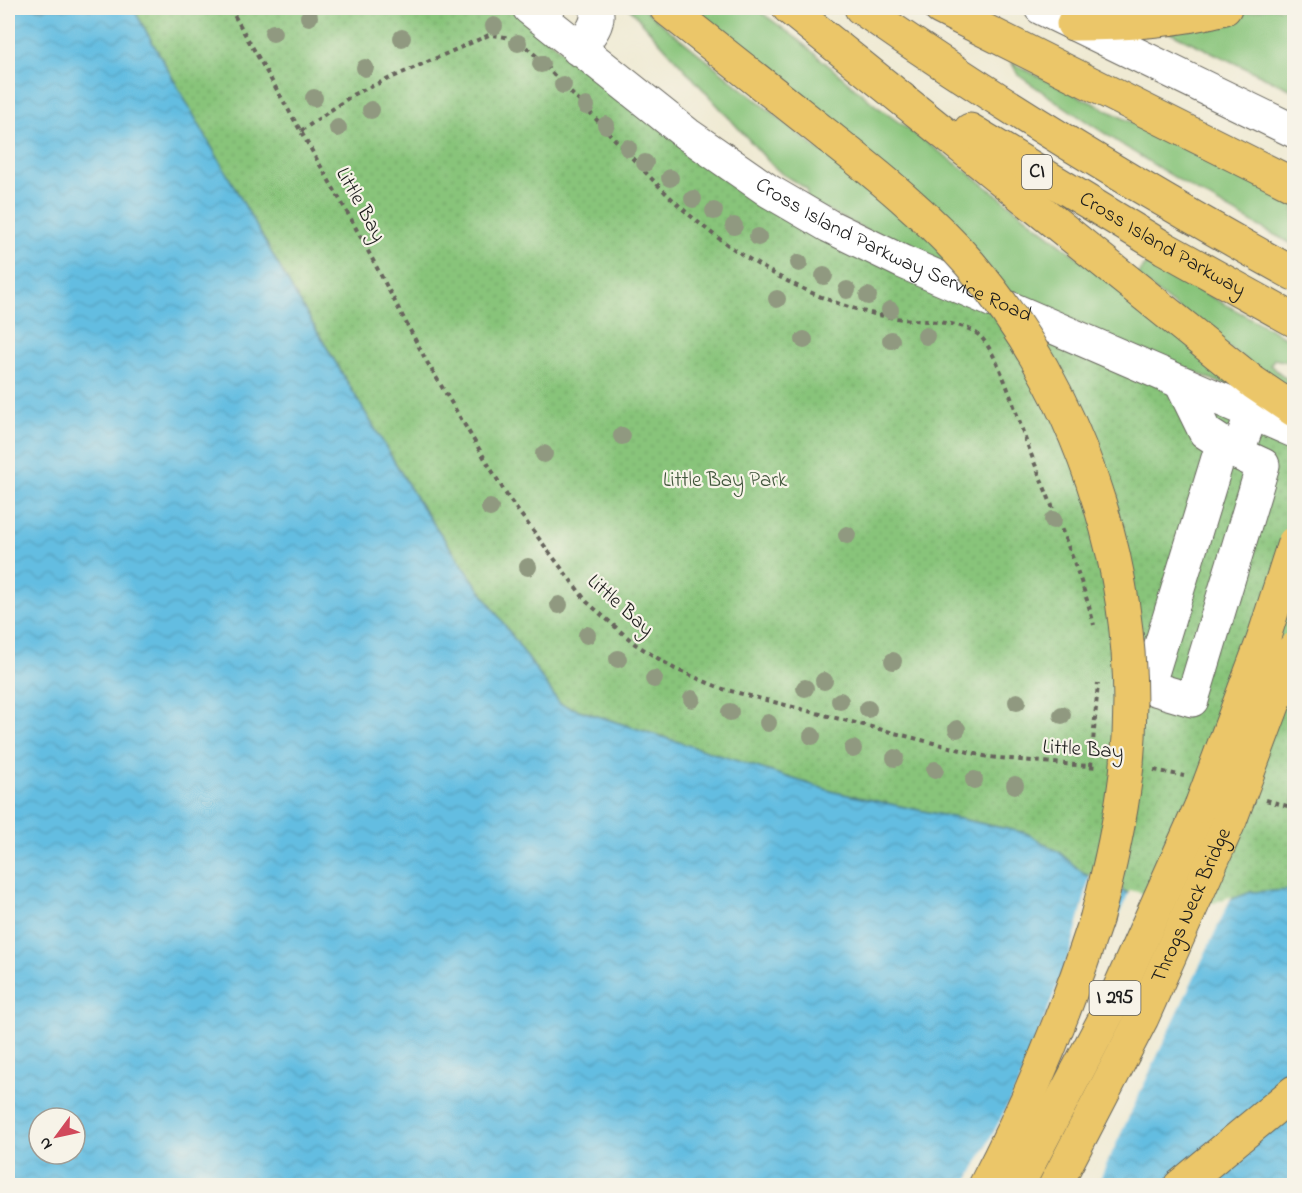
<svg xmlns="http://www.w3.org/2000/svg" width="1302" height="1193" viewBox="0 0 1302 1193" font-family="'Indie Flower',sans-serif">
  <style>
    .green { fill: #88c47a; stroke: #52704b; stroke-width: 1.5 }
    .park { fill: url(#park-dots); stroke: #52704b; stroke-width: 1.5 }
    .water { fill: url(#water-waves); stroke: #406c7e; stroke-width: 1.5; fill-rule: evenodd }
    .pier { fill: #efead3 }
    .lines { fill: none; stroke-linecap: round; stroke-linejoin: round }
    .minor-casing { stroke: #66645c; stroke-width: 35 }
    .highway-casing { stroke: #66645c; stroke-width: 35 }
    .path { stroke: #66645c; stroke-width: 4; stroke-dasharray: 4.5 4.5; stroke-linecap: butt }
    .minor { stroke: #fff; stroke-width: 33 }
    .highway { stroke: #ebc669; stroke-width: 33 }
    .highway-bridge-casing { stroke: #66645c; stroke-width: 35; stroke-linecap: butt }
    .highway-bridge { stroke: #ebc669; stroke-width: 33 }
    .tree { fill: #909980 }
    .labels { text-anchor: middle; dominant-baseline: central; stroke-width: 4.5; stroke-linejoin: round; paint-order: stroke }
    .shield { fill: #f7f3e8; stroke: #5e5c59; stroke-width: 1.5 }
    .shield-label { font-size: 20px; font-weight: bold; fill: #1c1c1c }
    .street-label { font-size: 21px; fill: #1c1c1c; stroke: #f7f3e8 }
    .park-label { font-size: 21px; fill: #42573d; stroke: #f7f3e8 }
  </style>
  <defs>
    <pattern id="park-dots" width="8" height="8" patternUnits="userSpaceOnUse" patternTransform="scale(1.5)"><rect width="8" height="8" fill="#88c47a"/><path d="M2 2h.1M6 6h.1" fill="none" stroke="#75a869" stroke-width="1.8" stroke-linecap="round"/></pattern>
    <pattern id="water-waves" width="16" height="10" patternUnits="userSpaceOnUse" patternTransform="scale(1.5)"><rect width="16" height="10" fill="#64bde1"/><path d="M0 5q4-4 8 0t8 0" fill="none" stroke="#56a2c0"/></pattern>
  </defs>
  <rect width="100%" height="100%" fill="#f7f3e8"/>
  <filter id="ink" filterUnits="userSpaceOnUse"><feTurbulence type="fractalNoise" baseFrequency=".0167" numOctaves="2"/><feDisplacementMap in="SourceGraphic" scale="12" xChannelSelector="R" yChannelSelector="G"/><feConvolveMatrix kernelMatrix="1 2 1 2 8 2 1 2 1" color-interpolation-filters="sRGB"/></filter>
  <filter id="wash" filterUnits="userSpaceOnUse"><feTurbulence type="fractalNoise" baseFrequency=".008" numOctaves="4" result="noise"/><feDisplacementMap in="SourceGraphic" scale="24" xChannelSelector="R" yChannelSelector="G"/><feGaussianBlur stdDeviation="1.35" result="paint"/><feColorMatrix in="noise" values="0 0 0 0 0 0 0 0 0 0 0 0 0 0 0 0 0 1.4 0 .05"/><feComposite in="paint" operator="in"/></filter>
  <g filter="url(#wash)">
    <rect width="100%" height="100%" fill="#efead3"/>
    <path class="green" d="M629,8H642L821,152L842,128L689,8H755L795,37L875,105L973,176L1261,400L918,256L807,200V189L782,174L771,164Z
      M1267,8H1294V91L1167,31Z
      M1012,63L1294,203V245C1197,195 1107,137 1018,75Z
      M1148,262L1294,342V363L1274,359L1270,365L1294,385V398L1136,276Z"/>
    <path class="park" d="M133,8H511L569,57L711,168L1294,445V890L1214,906L1142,899L1084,874L1059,852L1026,833L834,792L560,704L419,503L292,289Z"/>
    <path class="water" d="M8,8H133L292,289L419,503L560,704L834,792L1026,833L1059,852L1084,874L1142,899L1214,906L1251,892L1294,890V1185H8ZM39,1118H75V1154H39Z"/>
    <path class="pier" d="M1091,873L1122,887L1111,927L1113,928L1130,890L1178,903H1214L1232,896L1097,1185H966L1020,1082L1071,950Z"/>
  </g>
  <g filter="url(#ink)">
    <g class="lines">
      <defs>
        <g id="minor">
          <path id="s1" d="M529,8L687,134L769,191L829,226L903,262L1294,431"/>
          <path d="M1041,8L1294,131"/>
          <path d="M578,49C588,37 601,24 596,8"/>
          <path d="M1181,383L1205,432L1237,453"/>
          <path d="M1222,445L1148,687L1192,700L1263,465L1237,453L1252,413"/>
        </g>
        <g id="highway">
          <path d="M666,8L829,137"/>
          <path d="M789,8L1254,383L1294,410"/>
          <path d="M861,8C1000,105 1145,192 1294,274"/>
          <path d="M940,8L1294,185"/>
          <path d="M1073,24C1125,24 1175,21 1225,8"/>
          <path id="s2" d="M970,130L1164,248L1294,320"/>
          <path d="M985,1186C1030,1100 1066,1012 1096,920"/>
          <path d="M1017,1186L1112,1005L1201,806"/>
          <path id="s3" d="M1055,1186L1142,1018L1231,818"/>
          <path d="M1180,1186L1294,1092"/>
        </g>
      </defs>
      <use href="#minor" class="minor-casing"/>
      <use href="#highway" class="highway-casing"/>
      <path class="path" d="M230,8L351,219L427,362L509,499L587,602L635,644L675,669L723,689L988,757L1098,767
        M301,131L354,94L489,35C502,36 512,37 523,45C539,56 552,74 565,87C617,138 661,197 721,240C774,278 837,311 903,319C925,322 964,320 981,337C1000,358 1016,413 1026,441C1049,502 1078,562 1094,625
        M1091,766L1098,683
        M1154,770L1184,776
        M1266,800L1294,808"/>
      <use href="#minor" class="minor"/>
      <use href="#highway" class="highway"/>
      <defs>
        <path id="highway-bridge" d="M829,137C879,176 928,216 970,264C1087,402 1146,593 1126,774C1120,823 1109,872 1096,920
          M1201,806L1263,640L1294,543
          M1231,818L1294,649"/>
      </defs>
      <use href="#highway-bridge" class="highway-bridge-casing"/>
      <use href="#highway-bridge" class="highway-bridge"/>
    </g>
    <g class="tree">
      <circle cx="309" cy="17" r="9"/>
      <circle cx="494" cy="26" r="9"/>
      <circle cx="273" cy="33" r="9"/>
      <circle cx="402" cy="38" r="9"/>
      <circle cx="518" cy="43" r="9"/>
      <circle cx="541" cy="64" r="9"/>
      <circle cx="365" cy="68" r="9"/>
      <circle cx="563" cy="85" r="9"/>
      <circle cx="314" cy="98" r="9"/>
      <circle cx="586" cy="106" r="9"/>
      <circle cx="371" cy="110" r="9"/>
      <circle cx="606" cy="125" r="9"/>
      <circle cx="338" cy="128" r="9"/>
      <circle cx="628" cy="148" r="9"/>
      <circle cx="645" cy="163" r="9"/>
      <circle cx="670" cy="178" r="9"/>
      <circle cx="693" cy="199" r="9"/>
      <circle cx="714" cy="211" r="9"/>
      <circle cx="734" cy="226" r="9"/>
      <circle cx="758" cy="237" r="9"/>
      <circle cx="799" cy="263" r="9"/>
      <circle cx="824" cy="276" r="9"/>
      <circle cx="847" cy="290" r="9"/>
      <circle cx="868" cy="296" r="9"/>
      <circle cx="777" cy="299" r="9"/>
      <circle cx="890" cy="310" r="9"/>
      <circle cx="926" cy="336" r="9"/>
      <circle cx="804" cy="340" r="9"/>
      <circle cx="891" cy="340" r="9"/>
      <circle cx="622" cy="436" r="9"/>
      <circle cx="544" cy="454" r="9"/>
      <circle cx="490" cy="508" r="9"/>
      <circle cx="1053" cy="520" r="9"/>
      <circle cx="847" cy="535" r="9"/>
      <circle cx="528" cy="567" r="9"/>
      <circle cx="559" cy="605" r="9"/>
      <circle cx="587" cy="635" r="9"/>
      <circle cx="618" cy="659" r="9"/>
      <circle cx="893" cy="661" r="9"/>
      <circle cx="654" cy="679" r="9"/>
      <circle cx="824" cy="681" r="9"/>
      <circle cx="805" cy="688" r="9"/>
      <circle cx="692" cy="699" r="9"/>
      <circle cx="840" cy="701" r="9"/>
      <circle cx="1017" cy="702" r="9"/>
      <circle cx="868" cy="709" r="9"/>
      <circle cx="730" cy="712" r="9"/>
      <circle cx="1062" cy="715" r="9"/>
      <circle cx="768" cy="723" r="9"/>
      <circle cx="957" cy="729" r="9"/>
      <circle cx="812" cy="736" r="9"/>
      <circle cx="853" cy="749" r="9"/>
      <circle cx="895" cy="758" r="9"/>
      <circle cx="935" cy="770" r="9"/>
      <circle cx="974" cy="780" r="9"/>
      <circle cx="1015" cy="785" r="9"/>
    </g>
  </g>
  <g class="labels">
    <g class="shield">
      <rect x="1022" y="155" width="30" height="34" rx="4.5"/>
      <rect x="1089.5" y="981" width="51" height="34" rx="4.5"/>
    </g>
    <g class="shield-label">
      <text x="1037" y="172">CI</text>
      <text x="1115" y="998">I 295</text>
    </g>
    <g class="street-label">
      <text transform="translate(360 205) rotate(61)">Little Bay</text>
      <text stroke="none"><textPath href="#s2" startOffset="224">Cross Island Parkway</textPath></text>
      <text stroke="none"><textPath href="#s1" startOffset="440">Cross Island Parkway Service Road</textPath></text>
      <text transform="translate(620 606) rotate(42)">Little Bay</text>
      <text transform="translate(1083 750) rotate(4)">Little Bay</text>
      <text stroke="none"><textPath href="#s3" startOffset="312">Throgs Neck Bridge</textPath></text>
    </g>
    <g class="park-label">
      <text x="725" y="481">Little Bay Park</text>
    </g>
  </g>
  <rect width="1302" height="1193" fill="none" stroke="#f7f3e8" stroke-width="30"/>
  <g transform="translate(57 1136) rotate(237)"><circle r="28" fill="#f7f3e8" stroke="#9f9d96" stroke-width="1.5"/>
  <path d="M0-4.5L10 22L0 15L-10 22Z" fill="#d1495b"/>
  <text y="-9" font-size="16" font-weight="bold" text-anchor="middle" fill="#1c1c1c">N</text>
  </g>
</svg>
